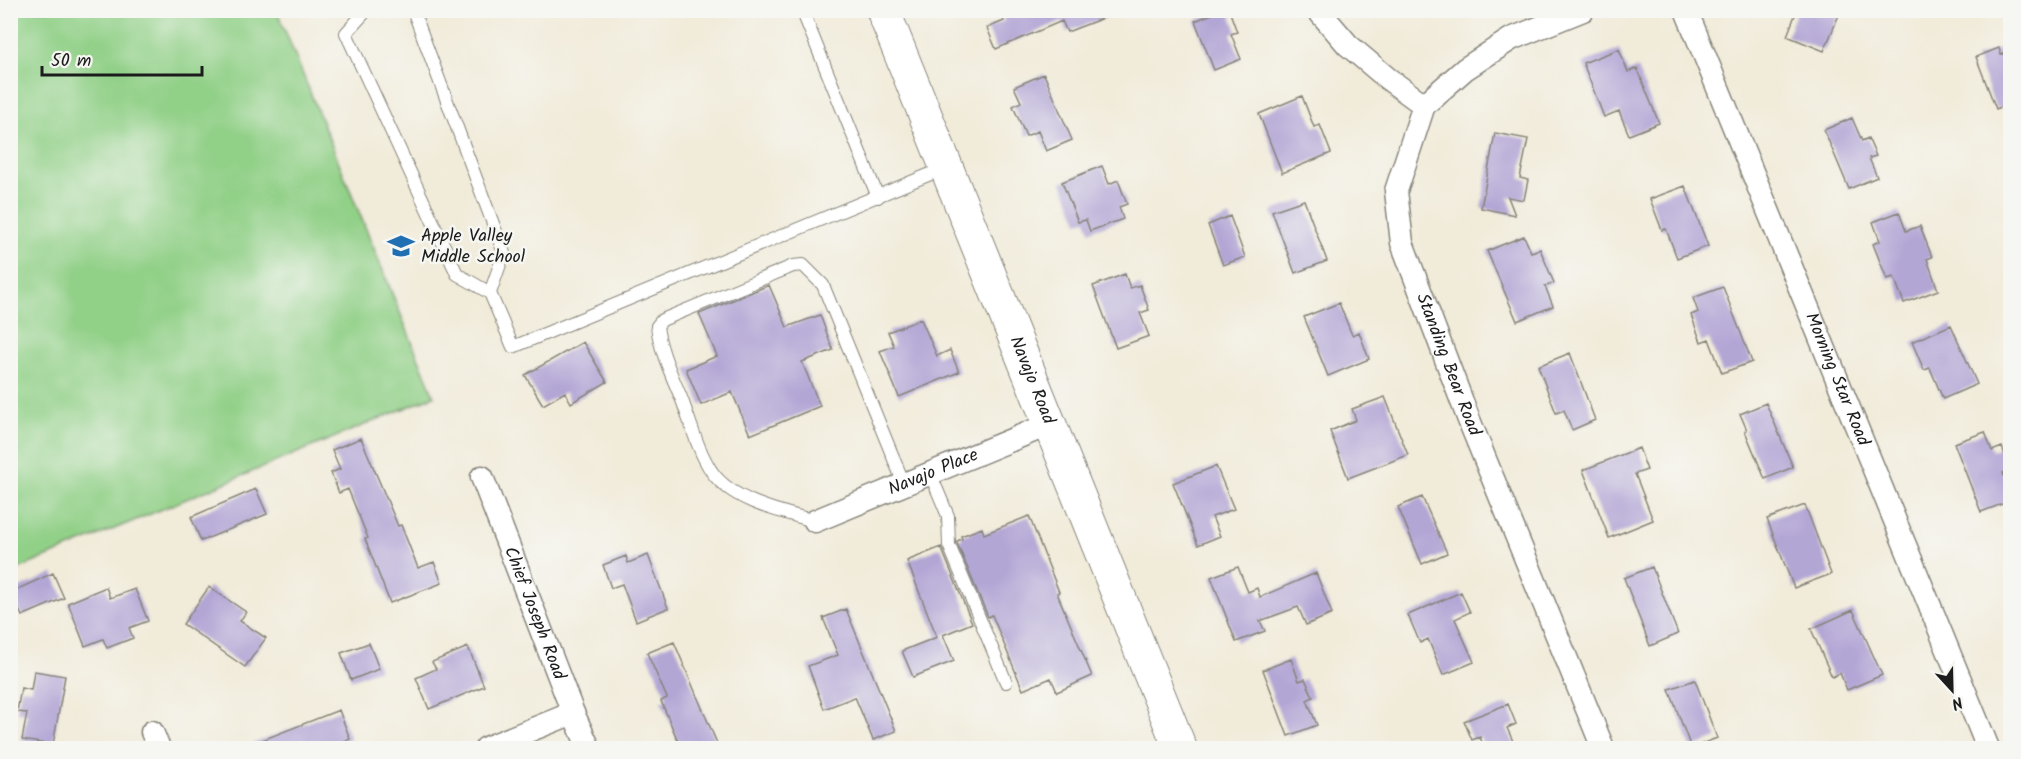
<svg xmlns="http://www.w3.org/2000/svg" width="2021" height="759" viewBox="0 0 2021 759" font-family="Kalam,sans-serif">
  <style>
    .green { fill: #91d087; stroke: #567652; stroke-width: 1.5 }
    .building { fill: #b2a6d5 }
    .lines { fill: none; stroke-linecap: round; stroke-linejoin: round }
    .service-casing { stroke: #86847a; stroke-width: 14 }
    .minor-casing { stroke: #86847a; stroke-width: 25 }
    .secondary-casing { stroke: #86847a; stroke-width: 35 }
    .service { stroke: #fff; stroke-width: 12 }
    .minor { stroke: #fff; stroke-width: 22 }
    .secondary { stroke: #fff; stroke-width: 33 }
    .labels { text-anchor: middle; dominant-baseline: central; stroke-width: 5; stroke-linejoin: round; paint-order: stroke }
    .poi-label { font-size: 18px; fill: #1c1c1c; stroke: #f6f6f2; text-anchor: start }
    .street-label { font-size: 18px; fill: #1c1c1c; stroke: #f6f6f2 }
  </style>
  <rect width="100%" height="100%" fill="#f6f6f2"/>
  <filter id="ink" filterUnits="userSpaceOnUse"><feTurbulence type="fractalNoise" baseFrequency=".0167" numOctaves="2"/><feDisplacementMap in="SourceGraphic" scale="12" xChannelSelector="R" yChannelSelector="G"/><feConvolveMatrix kernelMatrix="1 2 1 2 8 2 1 2 1" color-interpolation-filters="sRGB"/></filter>
  <filter id="wash" filterUnits="userSpaceOnUse"><feTurbulence type="fractalNoise" baseFrequency=".008" numOctaves="4" result="noise"/><feDisplacementMap in="SourceGraphic" scale="24" xChannelSelector="R" yChannelSelector="G"/><feGaussianBlur stdDeviation="1.35" result="paint"/><feColorMatrix in="noise" values="0 0 0 0 0 0 0 0 0 0 0 0 0 0 0 0 0 1.4 0 .05"/><feComposite in="paint" operator="in"/></filter>
  <g filter="url(#wash)">
    <rect width="100%" height="100%" fill="#f1ebd9"/>
    <path class="green" d="M11,10L277,11L434,396L11,572Z"/>
    <g id="blocks">
      <path class="building" d="M1000,10H1119V12L1067,32L1062,21L996,49L987,28L1004,21Z
        M1221,10H1229L1237,32L1231,34L1241,59L1214,70L1195,21Z
        M1797,10H1841L1824,51L1787,36Z
        M1999,48L2001,55L2010,51V103L1996,109L1976,57Z
        M1619,49L1628,72L1637,68L1659,123L1629,135L1619,111L1604,117L1583,63Z
        M1044,74L1072,140L1046,151L1038,131L1026,136L1013,106L1021,102L1014,87Z
        M1302,96L1314,127L1320,125L1331,153L1282,173L1259,114Z
        M1852,118L1862,141L1868,138L1876,156L1869,158L1877,177L1849,189L1824,130Z
        M1495,133L1528,139L1520,178L1528,180L1524,200L1508,197L1515,215L1481,208Z
        M1102,166L1109,184L1118,180L1127,204L1119,207L1123,219L1090,231L1086,220L1078,222L1062,182Z
        M1685,186L1708,246L1677,258L1666,229L1662,230L1650,199Z
        M1304,200L1327,261L1295,273L1272,211Z
        M1899,212L1906,231L1920,226L1932,257L1927,259L1938,290L1904,303L1894,277L1887,279L1873,244L1880,241L1873,222Z
        M1230,216L1245,257L1223,265L1208,225Z
        M1524,236L1531,252L1540,249L1554,283L1545,286L1553,306L1517,321L1487,251Z
        M1125,274L1130,288L1140,285L1149,310L1140,313L1149,336L1116,348L1093,286Z
        M769,285L787,327L820,315L833,350L802,362L820,406L750,435L732,392L701,405L686,369L717,356L699,314Z
        M1723,287L1752,362L1722,373L1709,339L1701,342L1691,315L1698,312L1693,298Z
        M1339,303L1352,335L1359,332L1369,359L1328,376L1304,317Z
        M921,319L937,356L950,350L959,372L899,397L880,351L894,346L888,332Z
        M1951,325L1977,384L1943,399L1930,368L1924,370L1912,342Z
        M583,342L607,382L571,403L565,392L543,405L525,375Z
        M1570,353L1595,420L1572,430L1564,410L1556,413L1538,366Z
        M1385,397L1408,455L1348,478L1330,431L1356,420L1352,409Z
        M1766,403L1793,467L1765,479L1745,431L1747,430L1740,414Z
        M1985,432L1992,451L2002,447L2010,469L2003,473L2010,492V501L1981,512L1954,443Z
        M361,438L398,526L401,525L418,568L434,562L442,583L390,603L365,539L368,538L348,489L339,493L331,473L340,469L332,450Z
        M1639,448L1647,470L1635,474L1653,520L1609,538L1583,470Z
        M1216,466L1234,509L1212,517L1220,536L1198,545L1173,483Z
        M256,489L267,514L201,541L191,517Z
        M1422,497L1447,553L1422,564L1398,507Z
        M1805,505L1831,574L1794,588L1767,519Z
        M1029,516L1059,592L1057,593L1092,676L1057,692L1051,678L1023,690L992,615L988,617L957,543V541L962,539L961,536L982,528L984,534Z
        M941,547L972,623L943,635L954,661L913,677L902,651L937,637L907,561Z
        M648,555L668,608L636,621L622,584L611,588L603,565L626,556L628,563Z
        M1238,567L1248,592L1257,588L1260,597L1316,573L1332,614L1306,625L1298,607L1260,621L1265,631L1236,642L1211,577Z
        M1652,567L1678,634L1650,646L1624,578Z
        M53,573L64,598L22,616L11,592Z
        M106,587L110,598L135,589L148,621L129,628L133,638L107,648L103,639L85,646L68,603Z
        M209,587L246,612L240,621L266,638L245,667L183,624Z
        M1461,592L1470,612L1455,619L1474,662L1443,675L1428,639L1420,643L1408,615Z
        M846,609L896,731L873,740L855,697L824,709L808,666L838,655L823,618Z
        M1853,610L1882,675L1847,690L1840,673L1832,677L1811,629Z
        M674,642L719,748H681L661,701L667,698L647,653Z
        M369,643L379,669L351,680L341,653Z
        M468,647L484,686L429,709L416,678L436,669L432,662Z
        M1291,659L1299,681L1305,679L1313,697L1307,700L1317,725L1288,736L1263,670Z
        M34,671L65,676L53,745L22,740L27,713L17,712L21,688L31,690Z
        M1695,680L1717,738L1691,748L1669,689Z
        M1508,704L1516,724L1507,728L1516,748H1484L1480,737L1472,740L1464,721Z
        M339,710L350,739L326,748H242Z"/>
    </g>
  </g>
  <g filter="url(#ink)">
    <use href="#blocks" fill-opacity="0" stroke="#86847a" stroke-width="1.5"/>
    <g class="lines">
      <defs>
        <path id="service" d="M367,10L346,33L457,274L490,293L513,347L945,168
          M413,10L504,253L490,293
          M802,10L878,197
          M930,473L948,516L949,545L1006,682
          M815,521C782,512 733,502 712,472C698,451 691,424 682,400C672,376 660,351 657,326L662,320L793,266L803,265L823,285L904,484"/>
        <g id="minor">
          <path d="M1318,10L1348,45L1387,78L1424,105"/>
          <path id="s1" d="M1686,10L1988,748"/>
          <path id="s2" d="M1424,105L1396,191L1402,243L1469,420L1603,748"/>
          <path d="M1424,105L1465,69L1511,39L1583,10"/>
          <path id="s3" d="M482,477L573,713L589,748"/>
          <path id="s4" d="M815,521L1050,424"/>
          <path d="M152,732L159,748"/>
          <path d="M486,748L573,713"/>
        </g>
        <g id="secondary">
          <path id="s5" d="M883,10L1180,748"/>
        </g>
      </defs>
      <use href="#service" class="service-casing"/>
      <use href="#minor" class="minor-casing"/>
      <use href="#secondary" class="secondary-casing"/>
      <use href="#service" class="service"/>
      <use href="#minor" class="minor"/>
      <use href="#secondary" class="secondary"/>
    </g>
  </g>
  <defs>
    <symbol id="school-bare" viewBox="-9 -9 18 18"><path d="M0-5L7-2L0 1L-7-2ZM-4 1L0 2.5L4 1V4Q0 6-4 4Z" fill="#1f6fb2" stroke="#f6f6f2" stroke-width="2.5" paint-order="stroke"/></symbol>
  </defs>
  <g fill-rule="evenodd">
    <use href="#school-bare" x="382" y="227" width="38" height="38"/>
  </g>
  <g class="labels">
    <g class="poi-label">
      <text x="421" y="236">Apple Valley<tspan x="421" dy="21">Middle School</tspan></text>
    </g>
    <g class="street-label">
      <text stroke="none"><textPath href="#s2" startOffset="273">Standing Bear Road</textPath></text>
      <text stroke="none"><textPath href="#s5" startOffset="399">Navajo Road</textPath></text>
      <text stroke="none"><textPath href="#s1" startOffset="399">Morning Star Road</textPath></text>
      <text stroke="none"><textPath href="#s4" startOffset="128">Navajo Place</textPath></text>
      <text stroke="none"><textPath href="#s3" startOffset="146">Chief Joseph Road</textPath></text>
    </g>
  </g>
  <rect width="2021" height="759" fill="none" stroke="#f6f6f2" stroke-width="36"/>
  <g transform="translate(1952 690) rotate(158)" stroke="#f6f6f2" stroke-width="4.5" paint-order="stroke">
  <path d="M0-4.5L10 22L0 15L-10 22Z" fill="#1c1c1c"/>
  <text y="-9" font-size="16" font-weight="bold" text-anchor="middle" fill="#1c1c1c">N</text>
  </g>
  <path d="M42 66v9h160v-9" fill="none" stroke="#1c1c1c" stroke-width="3"/>
  <text x="51" y="66" font-size="18" fill="#1c1c1c" stroke="#f6f6f2" stroke-width="4.5" paint-order="stroke">50 m</text>
</svg>
